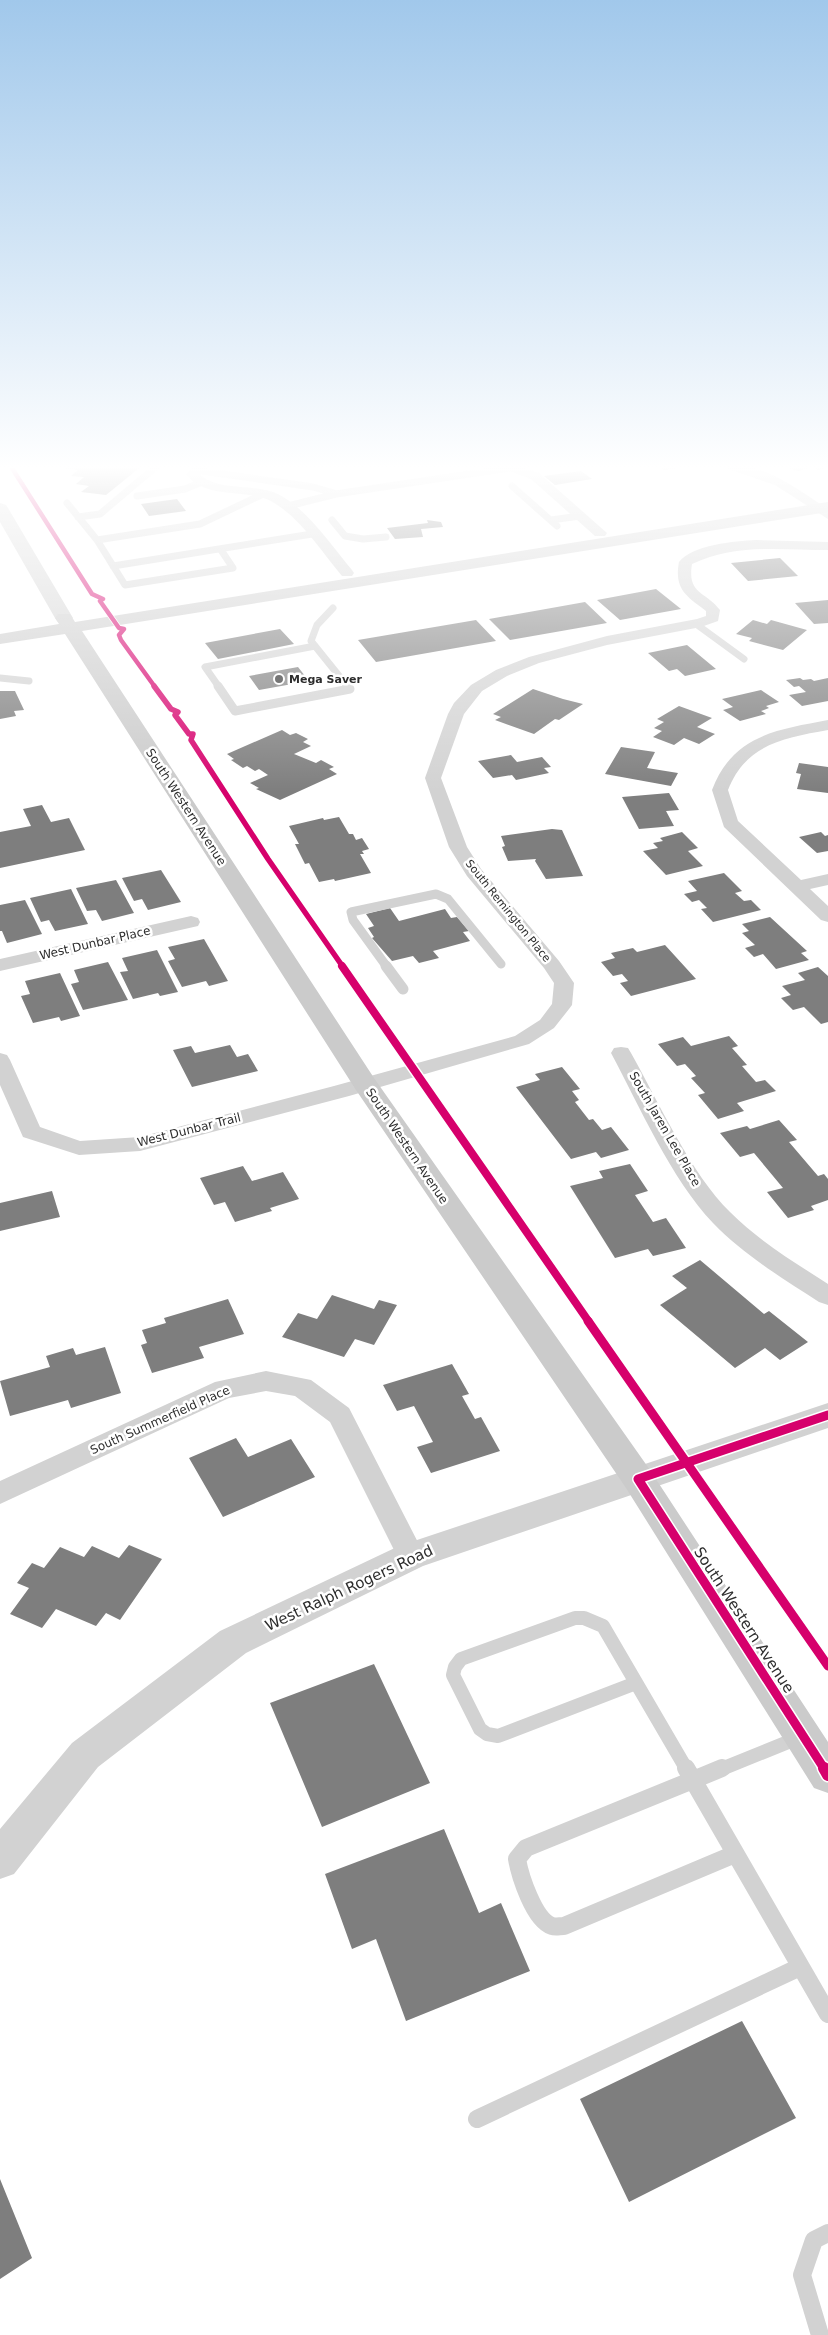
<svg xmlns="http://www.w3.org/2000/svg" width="828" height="2335" viewBox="0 0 828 2335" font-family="'DejaVu Sans',sans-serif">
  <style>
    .building { fill: #7e7e7e }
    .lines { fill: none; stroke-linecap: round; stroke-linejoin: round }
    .service-far4 { stroke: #d2d2d2; stroke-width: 7 }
    .service-far3 { stroke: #d2d2d2; stroke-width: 9 }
    .service-far2 { stroke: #d2d2d2; stroke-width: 11 }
    .service-far1 { stroke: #d2d2d2; stroke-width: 14 }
    .service { stroke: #d2d2d2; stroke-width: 18 }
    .minor { fill: #d2d2d2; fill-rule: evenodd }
    .tertiary { fill: #d2d2d2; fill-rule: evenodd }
    .secondary { fill: #cbcbcb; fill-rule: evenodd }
    .cycleway-far4-casing { stroke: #fff; stroke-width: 6 }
    .cycleway-far3-casing { stroke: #fff; stroke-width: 8 }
    .cycleway-far2-casing { stroke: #fff; stroke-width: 11 }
    .cycleway-far1-casing { stroke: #fff; stroke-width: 12 }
    .cycleway-casing { stroke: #fff; stroke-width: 15 }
    .cycleway-far4 { stroke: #d6006c; stroke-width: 4.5 }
    .cycleway-far3 { stroke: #d6006c; stroke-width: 5.5 }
    .cycleway-far2 { stroke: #d6006c; stroke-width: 8 }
    .cycleway-far1 { stroke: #d6006c; stroke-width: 9 }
    .cycleway { stroke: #d6006c; stroke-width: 12 }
    .poi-dot { fill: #767676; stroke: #fff; stroke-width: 2 }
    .labels { text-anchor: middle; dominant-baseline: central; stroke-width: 5; stroke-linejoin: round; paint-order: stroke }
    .far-poi-label { font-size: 11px; font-weight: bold; fill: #2d2d2d; stroke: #fff; text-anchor: start }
    .far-street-label { font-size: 11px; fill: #2d2d2d; stroke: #fff }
    .street-label { font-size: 12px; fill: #2d2d2d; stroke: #fff }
    .near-street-label { font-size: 15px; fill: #2d2d2d; stroke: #fff }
  </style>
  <rect width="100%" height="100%" fill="#fff"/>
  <path class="building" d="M68,465H143L106,495L81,492L89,486L76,484L84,477L71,476L78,470L64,468Z
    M652,465H680L684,467L665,470Z
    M778,465H822L828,467L818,470L812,467L798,471Z
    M581,471L592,479L555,485L544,476Z
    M177,499L186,511L149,516L141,504Z
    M427,520L441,522L443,527L421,529L423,537L395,539L387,528L428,523Z
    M780,558L798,576L748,581L731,563Z
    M656,589L681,609L620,620L597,600Z
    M828,600V623L814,624L795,603Z
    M585,602L607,623L510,640L489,619Z
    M476,620L496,641L376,662L358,640Z
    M753,620L767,624L771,620L807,630L783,650L749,641L752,638L736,634Z
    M280,629L294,644L218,659L205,643Z
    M687,645L716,669L685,676L677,669L669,671L648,653Z
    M298,667L309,681L259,690L249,676Z
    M800,678L803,680L811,679L814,681L828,678V701L802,706L789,695L806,692L799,686L794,687L786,680Z
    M533,689L563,699L583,704L559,720L555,719L534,734L495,720L501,717L493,714Z
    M761,690L779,702L766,706L769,708L761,711L766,714L740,721L723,710L733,707L722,699Z
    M0,691H15L24,710L14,711L16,716L0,719Z
    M679,706L712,718L697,727L715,734L699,744L684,738L674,745L653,737L662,731L654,728L664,722L657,719Z
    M282,730L290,735L296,733L308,739L303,742L311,746L294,754L316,763L321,760L334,767L329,769L337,774L280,800L256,789L259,788L250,783L268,775L259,769L255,771L247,766L243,768L231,760L234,759L227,754Z
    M621,747L655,752L647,768L678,773L671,786L605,774Z
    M511,755L517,762L542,757L551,767L544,768L549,773L516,780L512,775L493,778L478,761Z
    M799,763L828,767V793L797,789L801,774L796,773Z
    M669,793L679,810L666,811L674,826L639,829L622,797Z
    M42,805L51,822L69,818L85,850L0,868V832L31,826L23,809Z
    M339,817L349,834H353L356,840L362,838L369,849L362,851L364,854H360L371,873L335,881L334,879L319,882L309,863L305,864L295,844H299L289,826L323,818L324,820Z
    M552,829L562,830L583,876L546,879L535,861L536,859L508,861L502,847L505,846L501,836Z
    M682,832L698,848L688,851L703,866L666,875L643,851L658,848L653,843L663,841L660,838Z
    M821,832L825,836L828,835V851L817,853L799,837Z
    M161,870L181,902L148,910L142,899L134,901L122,878Z
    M724,873L742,891L735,893L744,901L751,900L761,910L713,922L701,909L707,908L699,900L692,902L684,894L697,891L688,881Z
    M116,880L134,913L102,921L96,910L87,911L76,888Z
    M71,889L88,924L55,931L49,920L41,922L30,898Z
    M25,900L42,934L7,943L2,931H0V905Z
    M390,908L399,921L445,909L451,918L457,917L469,931L463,932L470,941L433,951L439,958L419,963L413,956L392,961L372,938L374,937L368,928L374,926L366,914Z
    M770,917L807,951L801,953L809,960L776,969L763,954L754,957L745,948L755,945L742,933L749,931L742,924Z
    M204,939L228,981L209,986L206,981L182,987L168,961L175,959L168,947Z
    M665,945L696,979L631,996L620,983L628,981L622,974L613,976L601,962L615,958L611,953L633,948L637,952Z
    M157,950L178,992L160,996L158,993L133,999L120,972L128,971L122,958Z
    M108,962L128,1000L83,1010L71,984L79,982L74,970Z
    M818,967L828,976V1022L821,1024L804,1007L793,1010L781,998L791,995L782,986L805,980L798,973Z
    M60,973L80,1016L61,1021L59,1017L33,1023L21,996L30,994L25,981Z
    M729,1036L738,1046L732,1048L747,1065L742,1066L756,1082L765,1080L776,1091L737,1103L744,1111L718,1119L698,1095L705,1093L691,1078L696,1076L685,1064L677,1066L658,1044L683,1037L691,1046Z
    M230,1045L237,1057L248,1054L258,1071L192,1087L173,1050L191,1046L195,1053Z
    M562,1067L580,1089L572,1091L579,1100L575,1102L589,1120L593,1119L602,1130L611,1127L629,1150L601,1158L596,1152L571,1159L516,1087L540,1080L535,1074Z
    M779,1120L797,1140L789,1142L818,1176L824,1174L828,1179V1200L811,1206L814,1210L788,1218L767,1192L783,1188L754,1153L740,1157L720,1133L747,1126L750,1129Z
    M630,1164L648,1191L635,1195L653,1222L666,1218L686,1248L653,1256L648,1249L615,1258L570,1186L603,1178L599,1171Z
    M243,1166L252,1181L283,1172L299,1199L270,1208L272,1211L235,1222L225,1202L214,1205L200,1178Z
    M52,1191L60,1217L0,1231V1203Z
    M700,1260L764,1314L769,1311L808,1342L780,1360L765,1348L735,1368L660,1305L687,1288L672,1276Z
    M332,1295L374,1309L379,1300L397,1305L374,1345L355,1339L344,1357L282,1337L298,1313L317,1319Z
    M228,1299L244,1334L199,1347L204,1358L152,1373L141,1345L147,1343L142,1330L166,1323L164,1318Z
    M105,1347L121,1393L71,1408L68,1400L10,1416L0,1381L50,1367L46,1356L73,1348L76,1355Z
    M452,1364L469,1394L462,1396L475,1419L481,1417L500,1451L431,1473L417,1447L433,1442L414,1406L397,1411L383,1385Z
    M236,1438L248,1457L291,1439L315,1477L223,1517L189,1458Z
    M129,1545L162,1559L120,1620L106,1613L96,1626L56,1609L42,1628L10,1614L29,1588L17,1583L32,1563L44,1568L60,1547L84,1557L92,1546L119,1558Z
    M374,1664L430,1783L322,1827L270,1703Z
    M444,1829L479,1913L501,1903L530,1971L406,2021L376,1939L352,1949L325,1874Z
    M742,2021L796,2118L629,2202L580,2099Z
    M0,2179L32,2258L0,2279Z"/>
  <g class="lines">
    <path class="service-far4" d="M195,470L313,487L334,493
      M512,486L557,526
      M137,496L185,489L202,482
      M67,503L97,540L125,585L233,568L221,550
      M288,506L336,494L516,467
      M78,517L100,514L158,465
      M332,520L345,536L363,539L386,537
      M551,520L580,516
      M97,540L200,524L263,494
      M113,566L312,534
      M333,608L317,625L311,641L348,687
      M696,624L744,659
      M0,678L29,681
      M219,687L205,667L315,646"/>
    <path class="service-far3" d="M218,686L235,711L350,689L347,686
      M387,967L353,920L351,912L436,894L448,899L501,964"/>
    <path class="service-far2" d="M386,966L403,989"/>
    <path class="service-far1" d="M636,1683L498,1736L487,1734L480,1729L453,1675L455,1667L461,1659L575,1618H584L603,1626L687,1770
      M719,1770L798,1738"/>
    <path class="service" d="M686,1768L693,1780L526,1848L517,1859C520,1876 534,1920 552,1926C555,1927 560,1926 564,1926L735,1854
      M722,1768L693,1780L828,2014
      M477,2119L800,1967
      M820,2335L802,2275L814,2240L828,2233"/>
    <path class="minor" d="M194,465H207L199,474C218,491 250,484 273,492C304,504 331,545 352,570L354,573L352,576H342C321,551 300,517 271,501C245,488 205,500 186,474Z
      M499,465H516L539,473L607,533L605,536H595L531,479L501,468Z
      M723,465C762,461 797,489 828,509V519L775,485L725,468Z
      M756,540L828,542V550C781,550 736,543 692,564C687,595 706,591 720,610L718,621L701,627L607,645L539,663L507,676L482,691L464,714L441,778L467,847L481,869L559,961L574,983L572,1005L569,1009L554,1028L529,1044L349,1096L140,1151L79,1155L23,1137L0,1085V1053L7,1055L10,1060L40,1127L80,1141L140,1137L334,1086L515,1036L540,1020L552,1004L554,983L544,968L467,876L449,847L425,778L448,714L454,703L471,685L496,670L529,657L607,636L697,619L706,616V611C686,596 674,589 679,562C692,545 735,541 756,540Z
      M828,720V730C784,738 746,744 728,790L738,821L801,880L828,874V885L810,889L828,906V922L821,920L724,827L712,790C733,735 776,730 828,720Z
      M191,916L198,918L200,922L198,926L0,971V959Z
      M621,1047L628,1048L631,1053C658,1101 691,1174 730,1212C759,1241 794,1262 828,1284V1305L819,1302C782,1278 744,1255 713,1223C671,1179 640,1107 611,1053L614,1048Z
      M266,1371L311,1380L349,1408L425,1556L421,1564L411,1568L401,1564L330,1422L295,1396L266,1391L229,1398L0,1504V1481L215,1382Z"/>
    <path class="tertiary" d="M0,503L6,505L8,508L73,618L70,622H58L55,618L0,522Z
      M828,1403V1428L423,1566L246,1653L98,1767L14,1874L0,1879V1829L72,1743L220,1631L399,1546Z"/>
    <path class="secondary" d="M828,502V512L82,631L374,1078L650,1470L828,1742V1793L814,1788L626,1488L356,1090L65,634L0,644V634L59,624L55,618L58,614H70L75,622Z"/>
    <defs>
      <path id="cycleway-far4" d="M10,465L92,594L103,599L100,601L119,628L124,629L119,635L121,640L155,687"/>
      <path id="cycleway-far3" d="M154,686L171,709L178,712L175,715L189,734H193L191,740L268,859L343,967"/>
      <path id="cycleway-far2" d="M342,966L589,1322"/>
      <path id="cycleway-far1" d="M588,1321L828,1666
        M825,1770L638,1479L828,1415"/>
      <path id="cycleway" d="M824,1768L828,1775"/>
    </defs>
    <use href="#cycleway-far4" class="cycleway-far4-casing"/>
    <use href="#cycleway-far3" class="cycleway-far3-casing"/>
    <use href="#cycleway-far2" class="cycleway-far2-casing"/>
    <use href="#cycleway-far1" class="cycleway-far1-casing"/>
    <use href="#cycleway" class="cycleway-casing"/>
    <use href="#cycleway-far4" class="cycleway-far4"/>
    <use href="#cycleway-far3" class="cycleway-far3"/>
    <use href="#cycleway-far2" class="cycleway-far2"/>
    <use href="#cycleway-far1" class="cycleway-far1"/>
    <use href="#cycleway" class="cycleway"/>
  </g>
  <linearGradient id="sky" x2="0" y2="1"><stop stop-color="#a1c8eb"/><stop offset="0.59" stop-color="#fff"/><stop offset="1" stop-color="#fff" stop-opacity="0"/></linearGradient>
  <rect width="828" height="792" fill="url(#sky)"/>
  <circle class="poi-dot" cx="279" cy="679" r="5"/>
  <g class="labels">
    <g class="far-poi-label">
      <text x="289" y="679">Mega Saver</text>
    </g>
    <g class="far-street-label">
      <text transform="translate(508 911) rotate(51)">South Remington Place</text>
    </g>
    <g class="street-label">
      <text transform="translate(186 807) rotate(57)">South Western Avenue</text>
      <text transform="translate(95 943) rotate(-13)">West Dunbar Place</text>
      <text transform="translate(665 1129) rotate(60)">South Jaren Lee Place</text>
      <text transform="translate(189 1130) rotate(-14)">West Dunbar Trail</text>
      <text transform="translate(407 1146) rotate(56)">South Western Avenue</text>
      <text transform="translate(160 1420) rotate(-24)">South Summerfield Place</text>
    </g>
    <g class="near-street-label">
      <text transform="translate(349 1588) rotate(-25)">West Ralph Rogers Road</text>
      <text transform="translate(744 1620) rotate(57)">South Western Avenue</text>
    </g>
  </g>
</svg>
